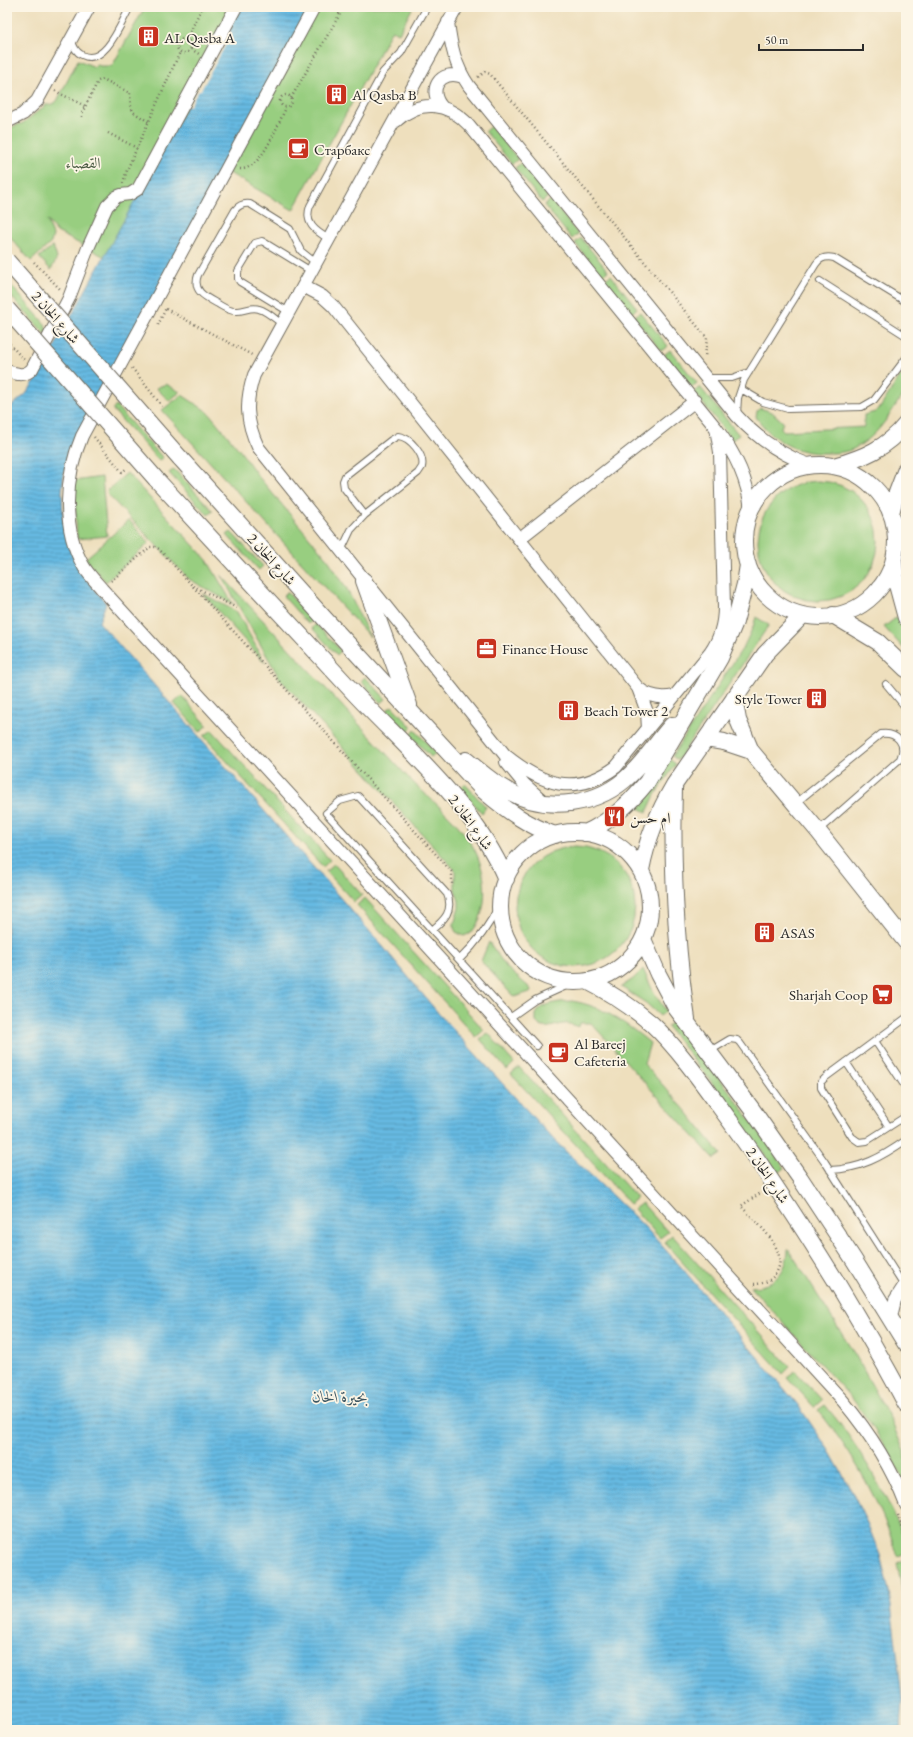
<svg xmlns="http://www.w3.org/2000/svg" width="913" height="1737" viewBox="0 0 913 1737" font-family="'EB Garamond',Amiri,serif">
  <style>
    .green { fill: #98ce80; stroke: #627c56 }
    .water { fill: url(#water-rules); stroke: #487286 }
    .pier { fill: #eedfbd }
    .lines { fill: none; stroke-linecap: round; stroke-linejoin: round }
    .lane-casing { stroke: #6f6a5e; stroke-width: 8 }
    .street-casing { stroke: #6f6a5e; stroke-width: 14 }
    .secondary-casing { stroke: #6f6a5e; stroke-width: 18 }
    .path { stroke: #6f6a5e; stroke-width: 2.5; stroke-dasharray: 1 3; stroke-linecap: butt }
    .lane { stroke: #fff; stroke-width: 6 }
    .street { stroke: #fff; stroke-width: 12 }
    .secondary { stroke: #fff; stroke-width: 16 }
    .secondary-bridge-casing { stroke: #6f6a5e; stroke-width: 18; stroke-linecap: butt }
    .secondary-bridge { stroke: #fff; stroke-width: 16 }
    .labels { text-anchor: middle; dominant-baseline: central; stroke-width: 3.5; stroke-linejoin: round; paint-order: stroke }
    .poi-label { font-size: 15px; fill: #2b2b2b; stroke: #fcf5e5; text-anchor: start }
    .park-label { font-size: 15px; fill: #4c5c44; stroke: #fcf5e5 }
    .street-label { font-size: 15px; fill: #2b2b2b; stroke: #fcf5e5 }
    .water-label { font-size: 16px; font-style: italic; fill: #3d5662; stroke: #fcf5e5 }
  </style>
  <defs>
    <pattern id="water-rules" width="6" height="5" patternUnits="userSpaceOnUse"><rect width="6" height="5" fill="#66bae2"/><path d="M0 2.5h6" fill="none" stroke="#5497b7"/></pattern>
  </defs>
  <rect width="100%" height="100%" fill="#fcf5e5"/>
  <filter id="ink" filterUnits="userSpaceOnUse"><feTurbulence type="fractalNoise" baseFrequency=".025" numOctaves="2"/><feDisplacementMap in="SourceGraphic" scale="8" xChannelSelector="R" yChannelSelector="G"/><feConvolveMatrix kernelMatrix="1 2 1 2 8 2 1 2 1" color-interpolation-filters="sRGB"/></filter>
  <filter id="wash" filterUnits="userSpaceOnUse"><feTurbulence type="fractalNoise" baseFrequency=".012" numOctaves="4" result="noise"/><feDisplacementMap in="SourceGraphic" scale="16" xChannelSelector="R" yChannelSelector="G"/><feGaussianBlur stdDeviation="0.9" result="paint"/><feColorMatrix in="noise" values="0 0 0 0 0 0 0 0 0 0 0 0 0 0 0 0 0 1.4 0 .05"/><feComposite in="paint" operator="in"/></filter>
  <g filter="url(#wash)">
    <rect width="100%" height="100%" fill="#eedfbd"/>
    <path class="green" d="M145,7H241L105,257L57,232L47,220L53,235L51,243L31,261L7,234V129L23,123L46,105L53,104L57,101L78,60L95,67L96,64L100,66H112Z
      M311,7H413L399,33L392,30L293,210L222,169Z
      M491,126L518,159L512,164L485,131Z
      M521,163L548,197L542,202L515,168Z
      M551,200L578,234L572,239L544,205Z
      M581,238L608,271L601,276L575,243Z
      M53,246L57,258L51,270L39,257Z
      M611,275L637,308L631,314L604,280Z
      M7,281L46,325L45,326L47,330L45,334L7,292Z
      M640,312L668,346L661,351L634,317Z
      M670,350L697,383L691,388L664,355Z
      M906,372C906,393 903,394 892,411C882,427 870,441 853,449C844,453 835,453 826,453C796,454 773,441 756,417L757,411L760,408L772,412L783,422L781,428L784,431L864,427V415L875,412L880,408L900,376Z
      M166,384L180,392L169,401L156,388Z
      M700,387L739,435L732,440L694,392Z
      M182,395L208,412L241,452L258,476L329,561L347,589L370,637L162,410Z
      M116,406L163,458L159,461L112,409Z
      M174,469L213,511L208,515L169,473Z
      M127,473L207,560L233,604L189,579L108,495L107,491Z
      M102,477L107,536L77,539L74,481Z
      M758 541a60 60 0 1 1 120 0a60 60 0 1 1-120 0Z
      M129,520L149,543L106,582L85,559Z
      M231,532L263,566L259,570L227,535Z
      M221,575C282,641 344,708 406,775C427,798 456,817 472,845C487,870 491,910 471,933L464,936L456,932L454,928V924L459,908V901L455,890V870L280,679Z
      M287,592L313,620L308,624L283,596Z
      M202,593L237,612L265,663Z
      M756,617L769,625L678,760L672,756L744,646L753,627Z
      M897,617L906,635V651L884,627Z
      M316,624L341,651L337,655L312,628Z
      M365,677L386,699L381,703L361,681Z
      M182,696L207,725L200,732L174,703Z
      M392,706L412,727L407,732L387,710Z
      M212,730L330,860L323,867L204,736Z
      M415,730L436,753L431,757L410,735Z
      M669,759L676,764L655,795L647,812L637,807Z
      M465,784L486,807L482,813L460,789Z
      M515 907a60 60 0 1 1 120 0a60 60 0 1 1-120 0Z
      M334,864L362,895L354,902L326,871Z
      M365,898L484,1030L476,1037L357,905Z
      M489,942L507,968L530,988L531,990L530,992L514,997L481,961Z
      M643,969L653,991L666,1011L660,1016L646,1003L621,987L633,979Z
      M572,1001C603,1006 627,1024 650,1043L644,1064L686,1111L721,1154L714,1159L591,1023H580L579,1027C574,1025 569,1023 563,1024C553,1025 544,1032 536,1022V1014C543,1002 560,1002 572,1001Z
      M674,1021L731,1093L785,1168L778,1173L724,1098L667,1026Z
      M488,1033L514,1063L507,1070L480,1039Z
      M519,1067L637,1198L630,1204L511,1074Z
      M642,1203L668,1232L660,1238L634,1209Z
      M672,1235L790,1367L783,1374L664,1242Z
      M788,1248L857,1358L890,1418L906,1456V1487C893,1456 874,1428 854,1401L751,1287C774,1287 788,1271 788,1248Z
      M795,1371L822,1400L814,1407L787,1377Z
      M825,1405C859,1445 883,1489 904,1537L906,1544V1553L898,1556C878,1498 856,1458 818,1410Z
      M906,1560V1612L897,1563Z"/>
    <path class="water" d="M241,7H311L69,458L64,474L62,491L63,520L86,579L106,603L99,622L385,949L439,1014L554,1140L643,1225L682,1268L798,1405L828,1449L848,1484L867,1523L880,1555L889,1591L897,1652L902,1699L900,1730H7V410L26,394L39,375Z"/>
    <path class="pier" d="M228,31L232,33L201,90H199L189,107L187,105Z"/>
  </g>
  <g filter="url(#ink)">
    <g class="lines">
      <defs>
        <path id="lane" d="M72,40C73,46 76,52 82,55C105,67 121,23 130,7
          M329,239C315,231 304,223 310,206L383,72L401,53L427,7
          M820,281L906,336
          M289,312L240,282L238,279V271L255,243L262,241L311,271
          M282,324C275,319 267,311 259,309C251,306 243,312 235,311C229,311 223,307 218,304C205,297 192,291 198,275L235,210C239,205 243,203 250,204L290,229L301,251L316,263
          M708,378H732L749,372
          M741,389L763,402L788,409L862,407L874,400L906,358
          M737,414L738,398L744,380L816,264C820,258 826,256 834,258L906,302
          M398,436C410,437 425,455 422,467L418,473L365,515L344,488L343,481L345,476L391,440Z
          M341,551L351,530L365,515
          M886,684L906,708
          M358,796L447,894C454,911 444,920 432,930L326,813L340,801Z
          M796,803L881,734C897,732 907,744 900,759L819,830
          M432,930L537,1046
          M459,960C477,943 490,925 500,903
          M511,1017L535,1000L575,982
          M906,1018L826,1077L821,1082V1088L852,1137L859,1142L867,1141L906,1116
          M875,1041L906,1088
          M710,1051L730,1039L737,1040L740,1043L825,1162L904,1286
          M846,1062L889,1127
          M830,1170C860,1169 882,1157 906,1140"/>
        <path id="street" d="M314,7L82,436C65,476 61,528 84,567C89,575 96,582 102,589L843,1401C869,1432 891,1466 906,1505
          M457,7L254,375C245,401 246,422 258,447L505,755C542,785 575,797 616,767L710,653C720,639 724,624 724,607L720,452L716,428
          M448,22C451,46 455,66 469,86L737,416C758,439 781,455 810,465
          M443,108C426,91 440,68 463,77
          M396,121C420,99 447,102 469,125L716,428C735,453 748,479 751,510
          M7,122L23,114L37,101L89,7
          M303,286L322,296L333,306L638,688L647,712L648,729
          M7,371C16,374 25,377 32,369L69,298L88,248L107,206L116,197L121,195L130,194L138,189L236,7
          M519,539L695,401
          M638,688C649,697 660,699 674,696
          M506,762L524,784L544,802
          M891,1317L895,1300L906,1283"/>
        <path id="secondary" d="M180,458L325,619L484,791C506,810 527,825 555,835
          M744 541a76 76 0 1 1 152 0a76 76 0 1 1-152 0Z
          M834,466C863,458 887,448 906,424
          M156,479C222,551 289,623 356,695C410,752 474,805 506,879
          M891,513L895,498L906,469
          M894,561L896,581L906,618
          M364,581L409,705
          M833,615L878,642L906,669
          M734,698L738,720L751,751L818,831L906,942
          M706,739L724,742L751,751
          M466,760C480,771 493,783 508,791C547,813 599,806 631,774C646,759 658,741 672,725
          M674,787C672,865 675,942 687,1019
          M500 907a75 75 0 1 1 150 0a75 75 0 1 1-150 0Z
          M585,833C611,821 629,804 647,782L720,658L735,622L745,584L748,565
          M641,870C647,839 658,812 674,785L765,654L803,615
          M643,939L658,974L676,1008L751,1108L800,1178L854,1260L906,1344
          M587,981C611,993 632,1007 652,1024C680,1050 708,1091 730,1121C767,1172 801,1225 834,1278C859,1320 884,1361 906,1404"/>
      </defs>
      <use href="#lane" class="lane-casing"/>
      <use href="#street" class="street-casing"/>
      <use href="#secondary" class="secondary-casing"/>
      <path class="path" d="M333,7L340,14
        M177 46a7 7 0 1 1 14 0a7 7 0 1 1-14 0Z
        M187,39L202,7
        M191,49L199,54
        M478,77L485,72L490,74L707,338L705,357
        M55,91L85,106
        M280 101a6 6 0 1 1 12 0a6 6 0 1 1-12 0Z
        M291,98L344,7
        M82,117V113L98,81L103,79L130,93L131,106L133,112L149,122
        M108,133L137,148
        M240,169C262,170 277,125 286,108
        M123,183L127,170L180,52
        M34,262L60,289
        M166,309L252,355
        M158,325L166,308
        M7,341L24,360
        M132,368L162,406
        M94,437L122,472L127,468
        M111,581L150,547H155L159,549L452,872V885
        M193,586L237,608
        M754,1284C763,1284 771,1281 776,1273C791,1250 755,1222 741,1206L762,1192
        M898,1515L906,1537"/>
      <use href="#lane" class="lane"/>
      <use href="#street" class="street"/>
      <use href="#secondary" class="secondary"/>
      <defs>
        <path id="secondary-bridge" d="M7,261L180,458
          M7,309L156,479"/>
      </defs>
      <use href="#secondary-bridge" class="secondary-bridge-casing"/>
      <use href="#secondary-bridge" class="secondary-bridge"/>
    </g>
  </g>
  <defs>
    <symbol id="building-square" viewBox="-11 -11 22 22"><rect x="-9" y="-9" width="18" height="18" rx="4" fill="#c8321e" stroke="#fcf5e5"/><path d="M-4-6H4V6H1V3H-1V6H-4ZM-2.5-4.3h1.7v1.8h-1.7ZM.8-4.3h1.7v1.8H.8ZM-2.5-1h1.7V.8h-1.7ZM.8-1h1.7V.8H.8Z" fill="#fff"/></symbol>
    <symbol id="cafe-square" viewBox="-11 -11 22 22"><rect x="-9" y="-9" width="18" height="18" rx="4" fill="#c8321e" stroke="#fcf5e5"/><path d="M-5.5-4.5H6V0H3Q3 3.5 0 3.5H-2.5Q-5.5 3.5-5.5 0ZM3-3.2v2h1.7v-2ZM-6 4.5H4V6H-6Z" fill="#fff"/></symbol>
    <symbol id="office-square" viewBox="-11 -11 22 22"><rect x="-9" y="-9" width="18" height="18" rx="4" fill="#c8321e" stroke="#fcf5e5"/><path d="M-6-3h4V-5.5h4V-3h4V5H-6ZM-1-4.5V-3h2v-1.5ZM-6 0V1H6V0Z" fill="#fff"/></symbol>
    <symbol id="restaurant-square" viewBox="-11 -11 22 22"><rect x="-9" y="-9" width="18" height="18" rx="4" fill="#c8321e" stroke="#fcf5e5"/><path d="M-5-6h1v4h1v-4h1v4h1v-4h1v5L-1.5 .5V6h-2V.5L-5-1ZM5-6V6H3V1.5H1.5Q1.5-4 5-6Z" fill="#fff"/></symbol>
    <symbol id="supermarket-square" viewBox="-11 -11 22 22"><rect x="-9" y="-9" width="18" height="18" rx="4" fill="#c8321e" stroke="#fcf5e5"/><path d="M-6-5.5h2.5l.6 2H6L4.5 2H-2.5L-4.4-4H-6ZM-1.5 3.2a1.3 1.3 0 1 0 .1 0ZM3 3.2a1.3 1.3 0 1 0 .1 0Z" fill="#fff"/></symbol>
  </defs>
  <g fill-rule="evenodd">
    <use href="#building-square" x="136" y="24" width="25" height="25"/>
    <use href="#building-square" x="324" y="82" width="25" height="25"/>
    <use href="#cafe-square" x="286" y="136" width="25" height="25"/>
    <use href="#office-square" x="474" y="636" width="25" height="25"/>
    <use href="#building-square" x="804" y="686" width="25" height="25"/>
    <use href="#building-square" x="556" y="698" width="25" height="25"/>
    <use href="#restaurant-square" x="602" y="804" width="25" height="25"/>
    <use href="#building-square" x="752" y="920" width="25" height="25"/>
    <use href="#supermarket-square" x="870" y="982" width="25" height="25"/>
    <use href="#cafe-square" x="546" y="1040" width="25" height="25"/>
  </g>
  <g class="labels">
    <g class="poi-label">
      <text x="164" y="37">AL Qasba A</text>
      <text x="352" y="94">Al Qasba B</text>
      <text x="314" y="149">Старбакс</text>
      <text x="502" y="648">Finance House</text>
      <text x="802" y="698" text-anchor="end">Style Tower</text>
      <text x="584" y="710">Beach Tower 2</text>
      <text x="630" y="817">ام حسن</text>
      <text x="780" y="932">ASAS</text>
      <text x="868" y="994" text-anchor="end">Sharjah Coop</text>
      <text x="574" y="1043">Al Bareej<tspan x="574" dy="17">Cafeteria</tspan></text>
    </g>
    <g class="park-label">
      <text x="83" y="162">القصباء</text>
    </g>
    <g class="street-label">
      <text transform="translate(56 317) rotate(49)">شارع الخان 2</text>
      <text transform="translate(272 559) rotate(48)">شارع الخان 2</text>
      <text transform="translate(471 822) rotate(54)">شارع الخان 2</text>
      <text transform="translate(768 1175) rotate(56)">شارع الخان 2</text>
    </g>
    <g class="water-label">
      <text x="340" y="1396">بحيرة الخان</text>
    </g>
  </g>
  <rect width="913" height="1737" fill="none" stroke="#fcf5e5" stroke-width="24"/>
  <path d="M759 44v6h104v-6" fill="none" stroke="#2b2b2b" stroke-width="2"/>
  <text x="765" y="44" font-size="12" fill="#2b2b2b" stroke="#fcf5e5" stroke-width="3" paint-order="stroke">50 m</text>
</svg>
